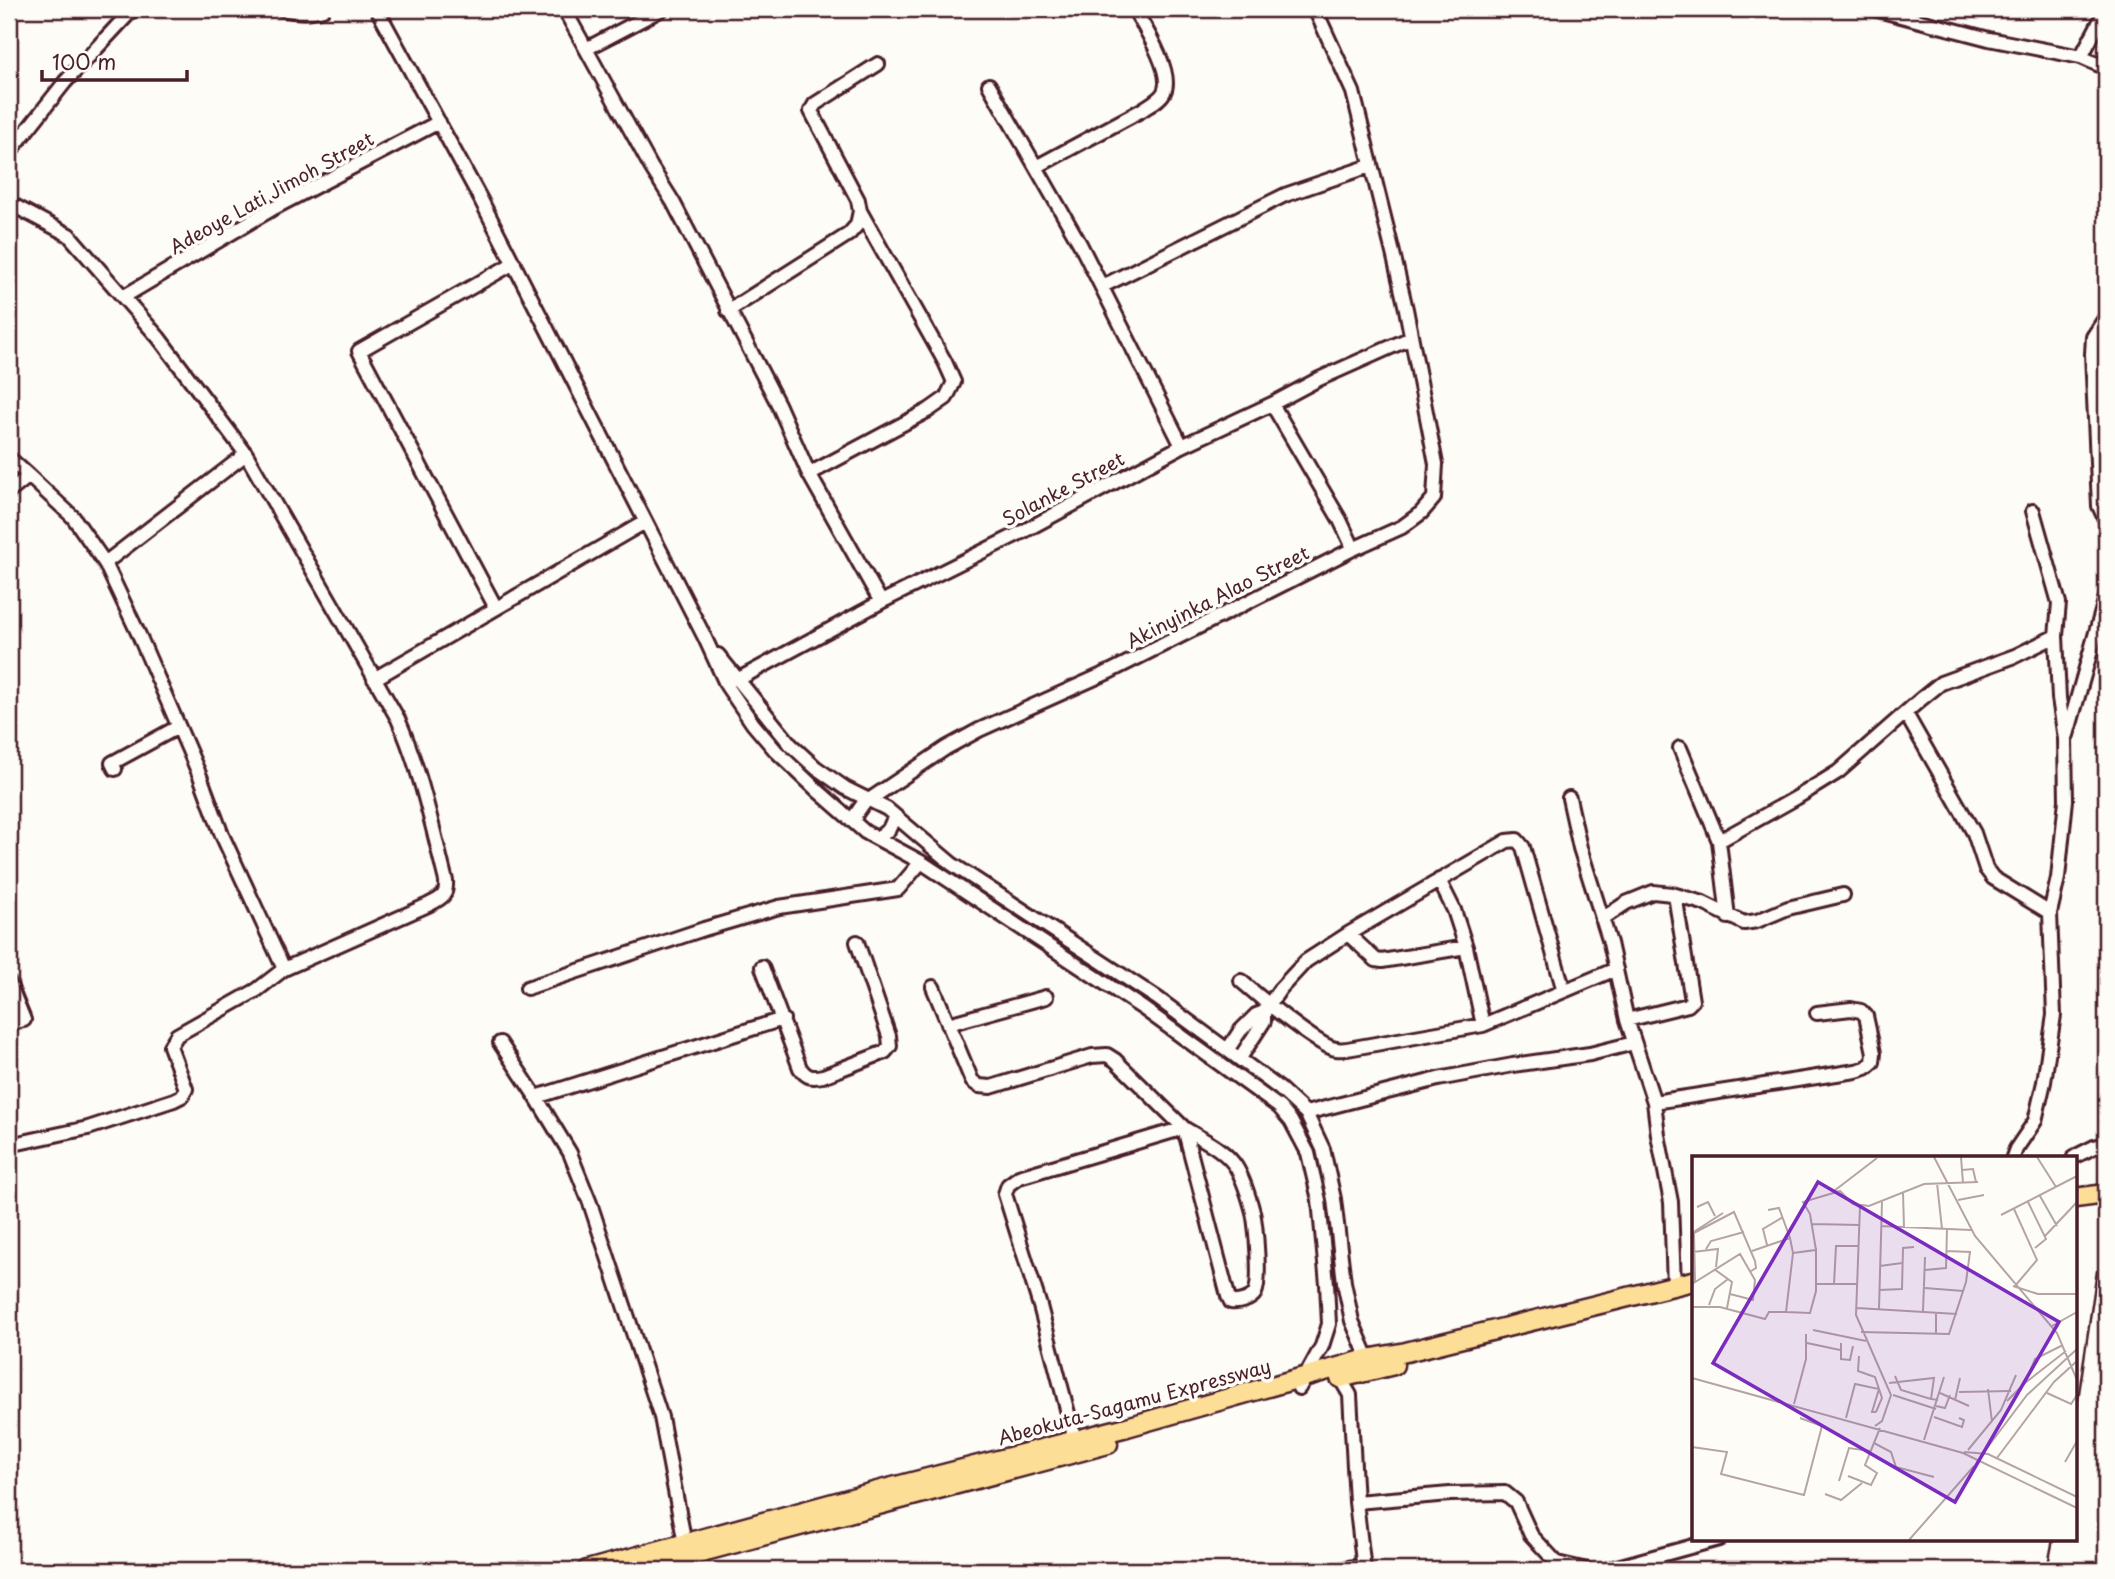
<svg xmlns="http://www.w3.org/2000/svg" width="2115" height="1579" viewBox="0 0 2115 1579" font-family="'Playpen Sans',sans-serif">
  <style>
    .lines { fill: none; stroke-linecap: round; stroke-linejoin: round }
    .minor-casing { stroke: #4a1f2b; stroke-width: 18 }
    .highway-casing { stroke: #4a1f2b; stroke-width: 23 }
    .minor { stroke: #fdfcf7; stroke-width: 12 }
    .highway { stroke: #fdde96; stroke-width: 18 }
    .rail { stroke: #4a1f2b; stroke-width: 2.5 }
    .labels { text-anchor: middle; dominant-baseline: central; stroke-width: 7; stroke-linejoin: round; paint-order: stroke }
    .street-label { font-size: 19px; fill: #4a1f2b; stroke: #fdfcf7 }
    .inset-road { fill: none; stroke: #b5a4a5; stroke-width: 2 }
    .view { fill: #7b2cbf; fill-opacity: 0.15; stroke: #7b2cbf; stroke-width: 3.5 }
    .inset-edge { fill: none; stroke: #4a1f2b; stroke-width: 3.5 }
  </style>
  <rect width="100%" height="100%" fill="#fdfcf7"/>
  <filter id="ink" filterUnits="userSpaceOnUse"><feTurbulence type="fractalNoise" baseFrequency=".0143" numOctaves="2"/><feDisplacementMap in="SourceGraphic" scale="14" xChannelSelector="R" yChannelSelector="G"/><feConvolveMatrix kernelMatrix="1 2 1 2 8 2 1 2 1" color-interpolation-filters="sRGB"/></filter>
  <g filter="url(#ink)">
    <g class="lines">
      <defs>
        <path id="minor" d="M281,9C294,12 310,13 323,9
          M377,9L480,198L705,638L727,686L753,724L776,751L817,790L865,832L921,862L1144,1009L1279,1107L1291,1121L1308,1153L1319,1200L1327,1284L1329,1324L1322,1346L1299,1388
          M564,9L651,167L673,202L778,404L809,474L881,602
          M1874,9L1989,39L2081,57L2106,68
          M586,49L662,9
          M2081,57L2106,10
          M989,85L1080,244L1182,446
          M9,153L65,82L133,9
          M1036,167L1142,110C1149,105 1160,100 1164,92C1174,73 1144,26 1134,9
          M9,203L69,235L159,338L246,454
          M1103,286L1285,195L1370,166
          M123,297L272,209L439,122
          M728,311L849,234L857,225L860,211
          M2106,317L2093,337L2092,354L2099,506L2106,521
          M1272,404L1340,520L1350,541L1353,549
          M9,458L29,476
          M809,474L929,410L946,398L954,382L945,362L860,211L858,200L811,111L815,104L878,64
          M9,492L29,476L73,517L105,563L139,635L200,776L222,835L284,969L257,990L177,1035L170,1046L186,1089L182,1096L174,1100L88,1128L9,1145
          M105,563L246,454L398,719C421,771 432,826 446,881C447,897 441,898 428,905L284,969
          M496,608L359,351L514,263
          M718,655L791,745L815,767L845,788L887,809L952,864L1157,998L1280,1089L1306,1113L1323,1149L1334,1199L1344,1282L1352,1321L1370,1363
          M374,679L645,522
          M737,680L881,602L1024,531L1182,446L1272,404L1319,379L1411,338
          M1906,714L1974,833L1986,869L1993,878L2050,913
          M2067,735L2106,597
          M1680,748L1719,841L1728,917
          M115,769L112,763L178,727
          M1569,798L1580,848L1610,943L1627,1020L1654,1102L1658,1135L1671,1202L1674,1286
          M854,822L856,814L863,804L946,748L979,730L1111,671L1353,549L1402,527L1421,513L1434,498L1436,464L1406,309L1393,253L1353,92L1315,9
          M878,838L889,829L895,816
          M1719,841L1796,798L1838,772L1920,700L1941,683L2015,656L2056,636
          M1439,880L1454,910L1466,947L1483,1025
          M1602,919L1626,903L1653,892L1672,894L1703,903L1744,923L1757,921L1788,908L1843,895
          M1348,934L1376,960L1382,961L1466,947
          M762,967L800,1068C807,1078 812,1078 823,1076L885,1052L890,1046L889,1036L857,942
          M1241,981C1257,995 1319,1047 1336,1049C1342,1050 1348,1049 1353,1048L1483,1025L1564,991
          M9,983L24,1020L9,1023
          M933,987L972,1081L979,1086L991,1087L1092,1056L1107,1055L1115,1060L1184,1128L1228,1296L1231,1302C1238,1303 1251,1300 1255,1293C1261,1281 1256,1226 1253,1212C1249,1197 1244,1180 1236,1167C1225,1149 1201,1139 1184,1128L1019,1177L1008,1185L1005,1194L1040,1306L1075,1440
          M527,988L704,929L779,907L898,889L921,862
          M1627,1020L1688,1005L1692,1001L1675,895
          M948,1024L1046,997
          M500,1043L536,1097L570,1153L590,1203L661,1417L685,1544
          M1228,1049L1240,1031L1256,1015L1264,1012L1280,989L1306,961L1348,934L1507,841L1517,840L1523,847L1564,991L1616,969
          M1240,1058L1264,1021V1012
          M536,1097L783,1019
          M1654,1102L1856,1071L1866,1068L1873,1062L1874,1053L1866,1016L1861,1011L1851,1009L1817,1013
          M1306,1113L1438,1079L1513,1065L1590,1054L1634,1043
          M2013,1157L2016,1149L2035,1121L2044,1082L2054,1015L2050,913L2058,878L2066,800L2065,739L2059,698L2056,636L2059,603L2033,511
          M2074,1157L2094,1147L2106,1144
          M1340,1378L1350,1395L1356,1502L1364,1570
          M1356,1502L1450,1494L1505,1493L1516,1502L1531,1535L1557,1563L1587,1570
          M1338,1570L1363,1565
          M1606,1570L1719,1539"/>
        <path id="highway" d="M2075,1198L2106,1194
          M1340,1378L1394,1365
          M587,1570L881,1490L1127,1427L1367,1359L1406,1352L1693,1281
          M634,1570L1108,1444"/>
      </defs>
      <use href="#minor" class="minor-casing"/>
      <use href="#highway" class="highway-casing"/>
      <use href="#minor" class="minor"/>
      <use href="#highway" class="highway"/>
      <path class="rail" d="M2075,1420L2097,1271
        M2047,1570L2053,1539"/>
    </g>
  </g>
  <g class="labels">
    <g class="street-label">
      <text transform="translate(271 192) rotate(-29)">Adeoye Lati Jimoh Street</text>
      <text transform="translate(1063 488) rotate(-28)">Solanke Street</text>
      <text transform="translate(1217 596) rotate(-27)">Akinyinka Alao Street</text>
      <text transform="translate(1134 1401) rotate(-15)">Abeokuta-Sagamu Expressway</text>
    </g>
  </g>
  <g transform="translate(1692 1156)">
    <rect width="385" height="385" fill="#fdfcf7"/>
    <path class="inset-road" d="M242,1L283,80L365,177L385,224M269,1L271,27M345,1L364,31M270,14L281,13L284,26M245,27L250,73M142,35L185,2M211,37L212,71M348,40L365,70M266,44L292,39M336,46L354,83L343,92M168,50L164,159L199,239L190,265L183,270M5,51L16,46L23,60M322,53L345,104L323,130M76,54L87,52L98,82M309,59L385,20M120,68L168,69M189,70L279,74M0,77L31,57M0,78L42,56L63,105L64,112L59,115M2,78L3,126M353,80L385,46M75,89L71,73L91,61M14,93L19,85L52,76M124,94L118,58L111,46L148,35L161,48L177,50L232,28L286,26M1,96L26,93L24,111M188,110L210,107M22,113L40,126L35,152M233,114L254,112L255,73M0,128L48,98L63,124L61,144L38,138M124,128H165M142,128L144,90H167M321,130L346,138H385M233,132L271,135M187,134L210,133L211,92L222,91M17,149L23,133L36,123M0,151H28L73,163L77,156H94L101,97L98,82L60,95M165,152L265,158M187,153L190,46M231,155L233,101M94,156L118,157L124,135V94L101,97M360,170L385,156M121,174L174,185M169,176L257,178L274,126L278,96L255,95M244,178V156M115,187L148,194M149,187V203L158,204L161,190M167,200L166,215L183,221L187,233L180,256H184M203,220L209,234L239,243M0,222L271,297L385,352M197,227L242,222L239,243L246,244M333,227L374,195M296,233L300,266M267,236L319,235M248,237L277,250M355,237L379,248L385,239M201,239L244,253M263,244L268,222M315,245L333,227L343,203L371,189M102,248L114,203V178M244,250L253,252L258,239M242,261L270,271L272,264L267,262M154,262L163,228L187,233L190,242L184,256M232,284L252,221M182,287L199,296L204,311L242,321M0,291L35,296L29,318L112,339L130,270L108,262M295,292L335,239L385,193M276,294L309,254L324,219M272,296L296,298L385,341M305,302L362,226L385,205M373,306L385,285M156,320L179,329L185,317L173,309L188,272M147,325L157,292L178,295M133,338L149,344L170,327M217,384L282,310"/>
    <path class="view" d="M126,26L367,166L263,346L21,207Z"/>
    <rect width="385" height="385" class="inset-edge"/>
  </g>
  <rect width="2115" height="1579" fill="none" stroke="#fdfcf7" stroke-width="35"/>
  <rect x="18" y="18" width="2080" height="1544" fill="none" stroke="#4a1f2b" stroke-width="2.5" filter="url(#ink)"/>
  <path d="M42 70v10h145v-10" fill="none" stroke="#4a1f2b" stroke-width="3.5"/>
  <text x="52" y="70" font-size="21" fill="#4a1f2b" stroke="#fdfcf7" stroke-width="5" paint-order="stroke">100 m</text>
</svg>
